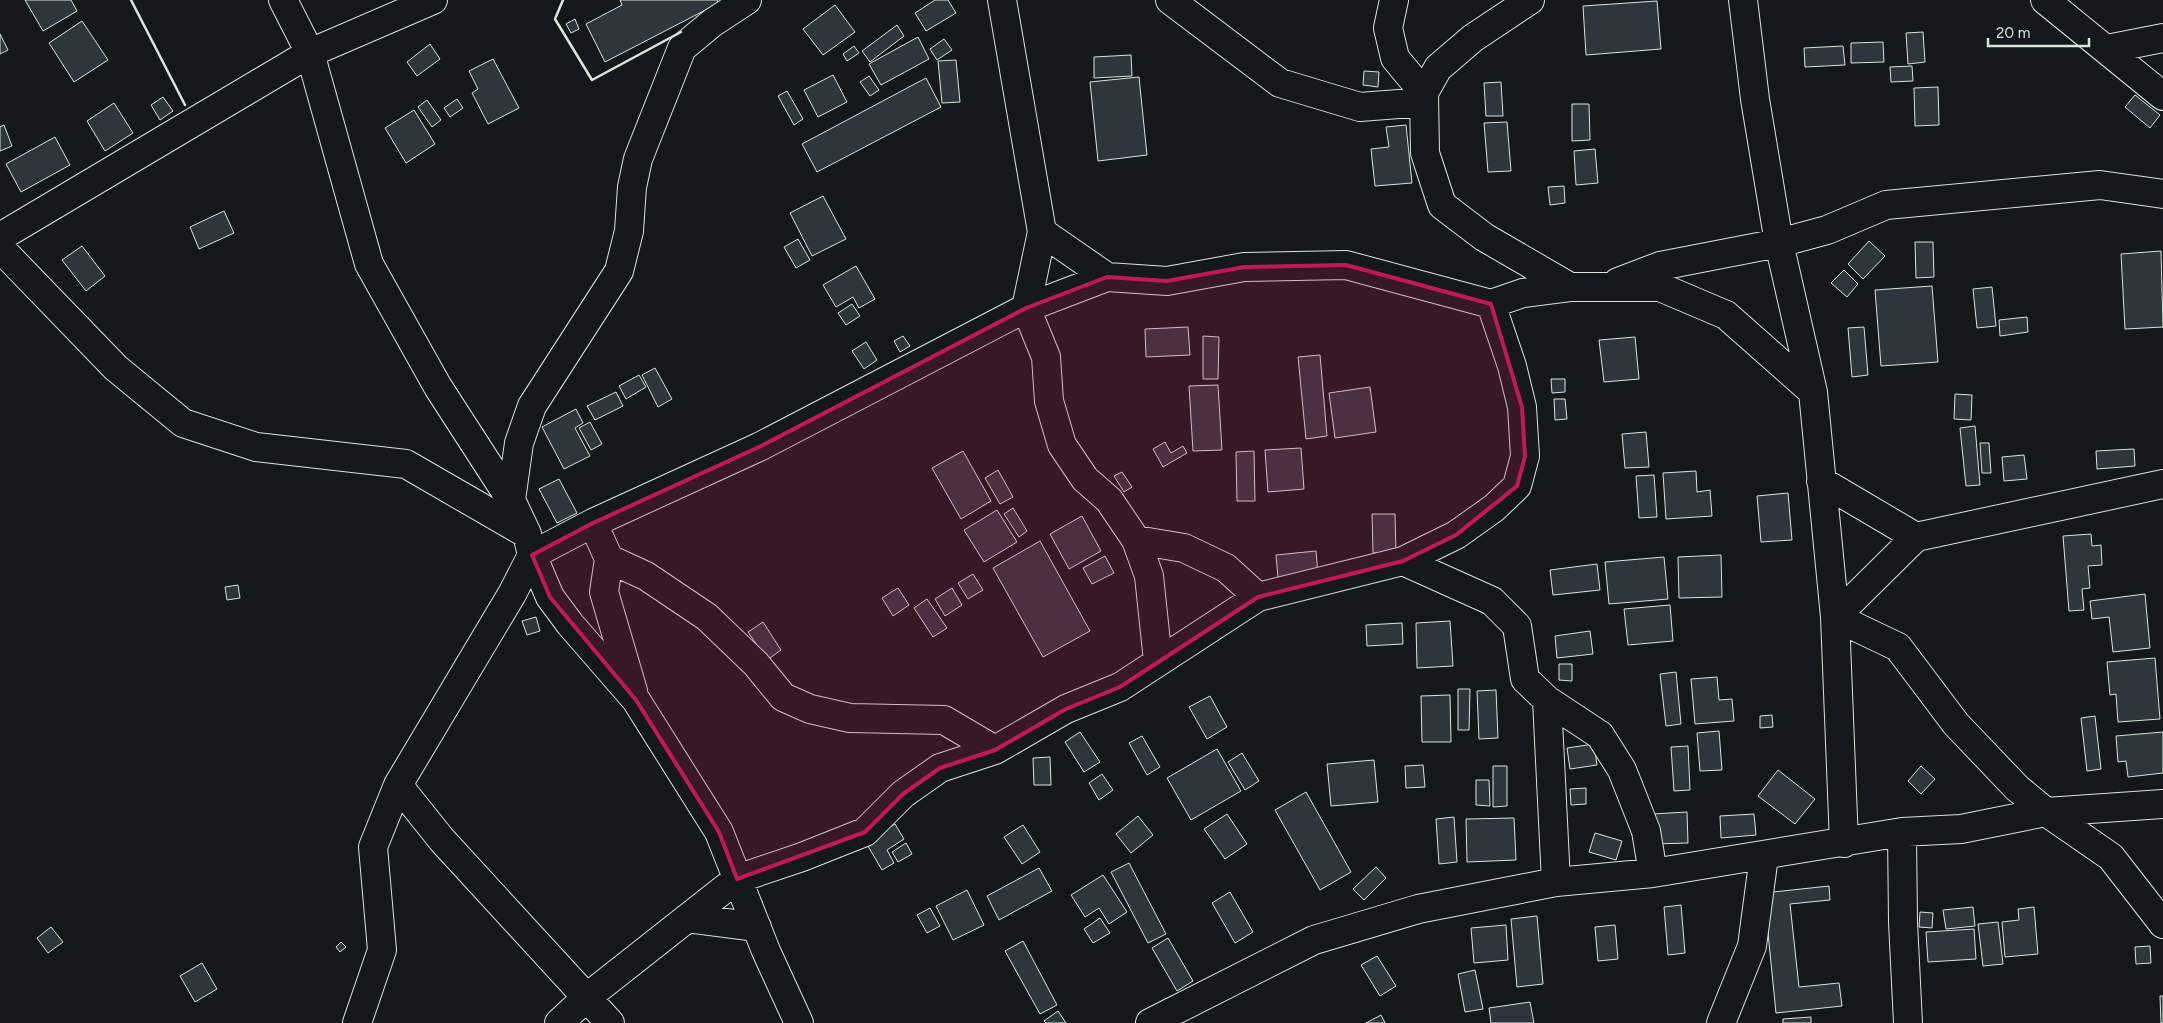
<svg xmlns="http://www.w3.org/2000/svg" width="2163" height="1023" viewBox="0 0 2163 1023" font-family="Figtree,sans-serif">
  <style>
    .building { fill: #2c363c; stroke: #d8e6dc }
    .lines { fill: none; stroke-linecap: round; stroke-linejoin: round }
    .minor-casing { stroke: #d8e6dc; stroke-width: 30 }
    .minor { stroke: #14181c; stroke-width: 28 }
    .wall { stroke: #d8e6dc; stroke-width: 2.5 }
    .marked { fill: #c2185b; fill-opacity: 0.2; stroke: #c2185b; stroke-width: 4; stroke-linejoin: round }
  </style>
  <rect width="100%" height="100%" fill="#14181c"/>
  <path class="building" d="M25,0H71L77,11L43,31Z
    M620,0H717L719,3L605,62L586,24L622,5Z
    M935,0H948L956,13L926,31L915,13Z
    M1657,1L1661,49L1586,55L1583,6Z
    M835,5L855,32L823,55L803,29Z
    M575,19L579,29L571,33L566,24Z
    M82,21L108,60L74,82L49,43Z
    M897,25L904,36L870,62L862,51Z
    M1923,32L1925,62L1908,64L1906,33Z
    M0,34L8,50L0,54Z
    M918,37L929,59L881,85L869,64Z
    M944,39L952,50L937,60L930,49Z
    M1883,42L1884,62L1851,63V43Z
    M430,44L440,59L417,76L407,62Z
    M854,46L859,53L847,61L843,54Z
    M1843,46L1845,65L1805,67L1804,48Z
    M1131,55L1132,76L1094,78V57Z
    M493,59L519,108L488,124L472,93L478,89L469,71Z
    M956,60L960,102L942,103L938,61Z
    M1912,66L1913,81L1891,82L1890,67Z
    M1364,71L1379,72L1378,87L1363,85Z
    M833,75L847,102L818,117L804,90Z
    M869,76L879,90L870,96L860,82Z
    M1139,77L1147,155L1098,161L1090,82Z
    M926,78L941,107L817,172L802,144Z
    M1501,82L1503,116H1486L1484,83Z
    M1938,87L1939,125L1915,126L1914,88Z
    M787,91L803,119L794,125L778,96Z
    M2135,95L2160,115L2150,128L2125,107Z
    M163,97L173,111L160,120L151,105Z
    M457,99L463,108L450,117L444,108Z
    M427,100L441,120L432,127L418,107Z
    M114,103L133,133L105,151L87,121Z
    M1572,104H1589L1590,140L1572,141Z
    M414,110L435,144L406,163L385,128Z
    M1507,122L1511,171L1488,172L1484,123Z
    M4,125L12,146L0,151V127Z
    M1406,125L1412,183L1375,186L1371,149L1389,147L1386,127Z
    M55,137L70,165L21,192L6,164Z
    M1595,149L1598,183L1576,185L1574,151Z
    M1564,186L1565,203L1550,205L1548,187Z
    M823,196L846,239L812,256L790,213Z
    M224,211L234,233L199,249L190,227Z
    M798,239L810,260L796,268L784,247Z
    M1869,241L1885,256L1863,279L1848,264Z
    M1915,242H1933L1934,277L1916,278Z
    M82,246L105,276L86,291L62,260Z
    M2161,251L2163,327L2125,329L2121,254Z
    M856,266L875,299L859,308L853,297L836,307L823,285Z
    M1844,270L1858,284L1847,297L1831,283Z
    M1932,286L1938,362L1881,366L1875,290Z
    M1992,287L1996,326L1977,328L1973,289Z
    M852,304L860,316L846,325L838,313Z
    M2027,317L2028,332L2000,336L1999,320Z
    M1188,327L1190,355L1146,357L1145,329Z
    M1864,327L1868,375L1852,377L1848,328Z
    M903,336L910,346L900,352L894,341Z
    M1203,336L1219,337L1218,379H1203Z
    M1635,337L1639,379L1604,382L1599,340Z
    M866,342L877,360L864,369L852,351Z
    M1320,355L1327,436L1306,439L1298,357Z
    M655,368L672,399L658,407L642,375Z
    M639,375L646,387L626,399L619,386Z
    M1551,379H1565V392L1552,393Z
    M1218,385L1222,450L1193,451L1189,386Z
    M1370,387L1376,432L1335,438L1329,393Z
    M616,392L623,406L595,420L587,406Z
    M1955,394L1972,395L1971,420L1954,419Z
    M1554,399H1565L1567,419L1555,420Z
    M576,409L583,423L575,428L590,456L564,469L542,427Z
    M590,422L602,444L591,450L579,428Z
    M1975,426L1980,485L1966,486L1960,428Z
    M1646,432L1649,467L1625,468L1622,434Z
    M1165,442L1171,453L1183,446L1187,453L1163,467L1153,449Z
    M1980,443H1989L1991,473H1982Z
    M1301,448L1304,489L1268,492L1265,450Z
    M2134,449L2135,466L2097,469L2096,451Z
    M963,451L991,501L961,519L932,468Z
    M1254,451L1255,501H1237L1236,452Z
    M2024,455L2027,479L2004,481L2002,457Z
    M998,470L1013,497L1000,504L985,478Z
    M1696,471L1697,492L1710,490L1712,516L1666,519L1663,473Z
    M1122,472L1132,487L1124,492L1114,476Z
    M1654,475L1657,517L1639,518L1636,476Z
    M559,479L577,513L557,523L539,489Z
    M1788,493L1792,540L1761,542L1757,496Z
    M1013,508L1027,531L1019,537L1004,514Z
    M997,510L1017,542L984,562L964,530Z
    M1372,514H1395L1396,553H1373Z
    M1082,516L1101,551L1069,569L1050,534Z
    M2091,534L2092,546L2101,545L2102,565L2088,566L2090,588L2082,589L2084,610L2069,611L2063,536Z
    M1040,541L1090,631L1043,657L993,568Z
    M1316,551L1318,575L1278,578L1276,555Z
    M1721,555L1722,597L1679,598L1678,557Z
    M1105,556L1114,573L1092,584L1083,568Z
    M1664,557L1668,599L1609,604L1605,562Z
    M1597,564L1600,590L1553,595L1550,570Z
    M973,574L983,590L968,599L958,583Z
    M238,585L240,598L227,600L225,587Z
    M898,588L909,605L893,616L882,598Z
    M952,588L962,605L945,616L935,599Z
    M2145,594L2150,648L2113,652L2109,617L2092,619L2090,601Z
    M927,599L947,628L933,637L914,608Z
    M1670,605L1673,641L1628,645L1624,609Z
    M536,617L540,631L527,635L522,621Z
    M1450,621L1453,666L1417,668L1416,623Z
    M763,622L781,650L767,660L748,632Z
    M1402,623L1403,644L1367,646L1366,625Z
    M1590,631L1593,654L1557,658L1555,636Z
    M2155,658L2160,719L2118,722L2116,694L2110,695L2107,662Z
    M1559,664H1572V681L1559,680Z
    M1676,672L1681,724L1666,726L1660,674Z
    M1717,677L1719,700L1732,699L1734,721L1695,724L1691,679Z
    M1458,689H1470L1469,730H1458Z
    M1496,690L1498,738L1479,739L1477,691Z
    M1450,695L1451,742H1422L1421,696Z
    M1210,696L1227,727L1207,739L1189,707Z
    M1772,715L1773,727L1760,728V716Z
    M2095,716L2101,769L2087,771L2081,718Z
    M1719,731L1722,770L1700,771L1697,733Z
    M1080,732L1100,762L1084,772L1065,742Z
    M2163,732V773L2128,777L2126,761L2118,762L2116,736Z
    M1142,736L1160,767L1147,775L1129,743Z
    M1594,744L1597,765L1570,769L1567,748Z
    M1688,746L1690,790L1674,791L1671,747Z
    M1217,749L1241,791L1191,820L1167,778Z
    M1242,753L1259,781L1245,790L1228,762Z
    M1050,757L1051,785H1034L1033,758Z
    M1374,760L1378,802L1331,806L1327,764Z
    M1423,765L1425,787L1406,788L1405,766Z
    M1493,766H1507V806L1493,807Z
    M1921,766L1935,779L1921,794L1908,781Z
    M1778,770L1815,799L1795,824L1758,796Z
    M1102,774L1113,790L1099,800L1089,783Z
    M1476,780H1489L1490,806L1476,805Z
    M1586,788V804L1571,805L1570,789Z
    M1306,792L1351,872L1320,890L1275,810Z
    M1687,812L1688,843L1654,844L1652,814Z
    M1227,814L1247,844L1225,859L1204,829Z
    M1754,814L1756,835L1721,838L1720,816Z
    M1138,816L1153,835L1131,853L1116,834Z
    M1454,817L1457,862L1439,864L1436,819Z
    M1514,818L1516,860L1467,862L1466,819Z
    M895,824L904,839L887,850L894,863L882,870L865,841Z
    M1023,825L1040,852L1022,864L1004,837Z
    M1595,833L1622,841L1616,860L1589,852Z
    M906,843L912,854L898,862L892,852Z
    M1129,863L1166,934L1148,943L1111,872Z
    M1376,867L1386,878L1364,900L1353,889Z
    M1039,868L1052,891L999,920L987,896Z
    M1103,875L1127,912L1109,924L1099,908L1085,917L1071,895Z
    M1829,886L1830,900L1790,904L1799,987L1839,983L1842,1006L1776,1013L1764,893Z
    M967,890L984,925L953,940L936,906Z
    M1230,892L1253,932L1235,943L1212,903Z
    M1681,905L1685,953L1668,955L1664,907Z
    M1973,907L1975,926L1946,929L1943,910Z
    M2034,907L2038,954L2005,957L2002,922L2019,920L2018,909Z
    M930,908L940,926L927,933L917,915Z
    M1920,912L1933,913L1932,928L1919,927Z
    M1537,916L1543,984L1517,987L1511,919Z
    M1100,918L1110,933L1093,943L1084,929Z
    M1998,922L2003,964L1983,966L1978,924Z
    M1506,925L1508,960L1474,963L1471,928Z
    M1615,925L1618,959L1598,961L1595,927Z
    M51,927L63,942L48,953L37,938Z
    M1974,929L1976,959L1928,962L1926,932Z
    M1168,938L1193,981L1177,991L1152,948Z
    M1023,941L1057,1005L1040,1014L1005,951Z
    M341,942L346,947L340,952L336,947Z
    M2150,946L2151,963L2136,964L2135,947Z
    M1377,956L1396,986L1380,996L1361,965Z
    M202,963L217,989L195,1002L180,976Z
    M1475,970L1483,1009L1465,1012L1458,974Z
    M2160,996H2163V1023H2161Z
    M1530,1002L1534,1023H1491L1489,1008Z
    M1058,1011L1066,1023H1046L1044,1021Z
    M1381,1015L1385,1023H1366Z
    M1811,1017V1023H1783V1019Z"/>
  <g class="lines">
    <defs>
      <path id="minor" d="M283,0L310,53L369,264L438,387L511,500
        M747,0L712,23L682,48L638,159L632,187L629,231L619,271L532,406L519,443L511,500L527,534L532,555L550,597L570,624L636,700L719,832L766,951L799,1023
        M1002,0L1042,232L1107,277L1167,281L1244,267L1346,265L1491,304L1523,293L1570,287H1660L1726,315L1813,392L1835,617L1844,843
        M1170,0L1280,83L1360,107L1424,102
        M1394,0L1388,28L1395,58L1424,93L1425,153L1442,205L1484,237L1570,287
        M1743,0L1755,99L1779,243L1813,392
        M2045,0L2163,96
        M2107,49L2163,38
        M1424,93L1438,68L1473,38L1530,0
        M1042,232L1026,308L1046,357L1049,401L1062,445L1085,479L1109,500L1136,540L1149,576L1158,661
        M0,237L310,53L433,0
        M0,248L116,368L183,423L256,447L406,464L527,534
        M1618,282L1660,266L1779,243L1827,230L1886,205L2100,185L2163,194
        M1821,481L1916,537L2163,484
        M593,523L609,559L604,592L633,691
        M1916,537L1835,617L1898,647L1956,724L2017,788L2046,812L2111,857L2163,924
        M1136,540L1184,548L1226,568L1258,597
        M609,559L646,576L707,617L756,664L783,697L810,709L850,718L944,720L995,750
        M1403,561L1492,601L1517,626L1525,679L1547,700L1600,735L1622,770L1646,831L1653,873
        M1547,700L1556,882
        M398,785L442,840L610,1023
        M1902,832L1903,922L1908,1023
        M687,918L757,927
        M357,1023L382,950L373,847L398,785L512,594L532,555L593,523L759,447L1026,308L1107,277
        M559,1023L586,998L737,879L802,857L865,832L903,794L940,768L995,750L1066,709L1120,687L1258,597L1403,561L1456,535L1494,508L1517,486L1525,456L1522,407L1512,366L1491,304
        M1150,1023L1314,940L1418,909L1556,882L1653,873L1902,832L1961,829L2046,812L2163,804
        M1721,1023L1752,946L1764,856"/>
    </defs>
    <use href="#minor" class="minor-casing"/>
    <use href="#minor" class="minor"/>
    <path class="wall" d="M131,0L185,105
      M563,0L555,19L592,80L681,32"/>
  </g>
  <path class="marked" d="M1346,265L1491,304L1522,407L1525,456L1517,486L1456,535L1403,561L1258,597L1120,687L1066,709L995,750L940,768L903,794L865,832L737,879L719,832L636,700L550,597L532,555L593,523L759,447L1026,308L1107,277L1167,281L1244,267Z"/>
  <path d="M1988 38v8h101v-8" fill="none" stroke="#d8e6dc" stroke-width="2.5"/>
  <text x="1996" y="38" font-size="15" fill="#d8e6dc" stroke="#14181c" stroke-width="4" paint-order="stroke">20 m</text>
</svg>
